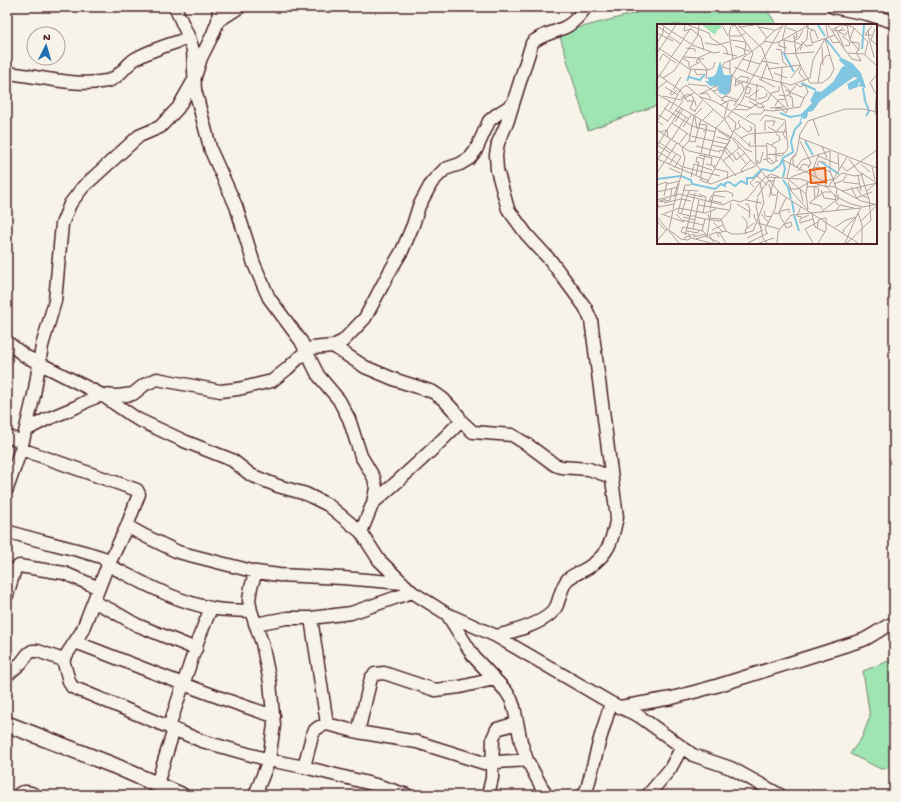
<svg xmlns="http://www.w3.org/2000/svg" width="901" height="802" viewBox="0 0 901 802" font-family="'Gochi Hand',sans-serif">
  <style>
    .green { fill: #9fe5b1; stroke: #74826e }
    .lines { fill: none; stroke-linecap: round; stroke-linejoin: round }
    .minor-casing { stroke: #4a1f2b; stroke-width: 15 }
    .tertiary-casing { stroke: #4a1f2b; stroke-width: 18 }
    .minor { stroke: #f7f3e8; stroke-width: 12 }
    .tertiary { stroke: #f7f3e8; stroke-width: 15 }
    .inset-river { fill: none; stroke: #80c6e1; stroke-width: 2 }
    .inset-road { fill: none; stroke: #b29e9c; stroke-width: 1 }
    .view { fill: #e8590c; fill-opacity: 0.15; stroke: #e8590c; stroke-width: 2 }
    .inset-edge { fill: none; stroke: #4a1f2b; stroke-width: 2 }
  </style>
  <rect width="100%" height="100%" fill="#f7f3e8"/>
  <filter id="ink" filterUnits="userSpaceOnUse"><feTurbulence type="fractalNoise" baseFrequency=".025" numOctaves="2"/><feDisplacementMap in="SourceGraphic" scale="8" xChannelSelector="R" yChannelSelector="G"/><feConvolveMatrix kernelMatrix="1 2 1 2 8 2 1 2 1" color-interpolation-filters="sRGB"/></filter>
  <g filter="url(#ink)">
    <path class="green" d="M660,7H765L777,25H658V105L588,130L559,33Z
      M894,659V768L881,769L850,754L862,737L870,717L863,671Z"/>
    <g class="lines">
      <defs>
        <path id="minor" d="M175,7L189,38L193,50L195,90L211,151L236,206L254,264L269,298L301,341L318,375L339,400L349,419L361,456L374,478L376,488L373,503L361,532
          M833,7L867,14L894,22
          M218,21L240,7
          M7,73C39,76 74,87 107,81C118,79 126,65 135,59C152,49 171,44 189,38
          M7,342L25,356L102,395L137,419L184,441L232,460L251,475L278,486L306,494L328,505L361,532L379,560L412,592L447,614L496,636L611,703L639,716L693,755L731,768L780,795
          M333,346L365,367L396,380L433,392L443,399L458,415L461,421L473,432L512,435L528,445L555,465L561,467L589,469L611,477
          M26,430L45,420L76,407L91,399L102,395L118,396L133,394L144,385L157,379L220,391L238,389L272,381L287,369L306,351L312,348L333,346L343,341L365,318L390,271L402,251L413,225L419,206L432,182L445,169L460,164L470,158L476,150L489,121L496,115L513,104
          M7,436L22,442
          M21,449L137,490L139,494L127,526L105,572L82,631L63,660
          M7,489L21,449L27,424L34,395L42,346L55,301L62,224L70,204L83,187L139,136L160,127L178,108L194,80L201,58L212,36L218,21L219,7
          M373,503C403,477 433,450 461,421
          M127,526L145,536L178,552L256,572L279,575L343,578L403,583
          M7,531C39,542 72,547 104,558L108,565C142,582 174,601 211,608C223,611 238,610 251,611
          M7,595L15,569L19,566L64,573L99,588
          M94,602L111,610L137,625L196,649
          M447,614L474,657L506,691L511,699L514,707L521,742L527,760L546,795
          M311,618L327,724
          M255,624L287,618H311L351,613L412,592
          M496,636C512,632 548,623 556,607C560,599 561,586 568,579C574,574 583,571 589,567C610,553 612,540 617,517L591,320L585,307L551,261L527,235L508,209L497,170L496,155L498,143L507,123L532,43C542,33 557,33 569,25C576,20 581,14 586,7
          M75,642C141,667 206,695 274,716
          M7,675L21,663L28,654L32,651H38L63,660L69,681L72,687L202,741L269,760L304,767L376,785L407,795
          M620,707L672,698L716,686L863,640C874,635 883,627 894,623
          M169,727L198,640L211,608
          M358,732L371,678L375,674L384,673L435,690L460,687L494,679
          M304,767L312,736L315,730L319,727L327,724L358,732L417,742L484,763L527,760
          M157,784L174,729
          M19,795L20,793C26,791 30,792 35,795
          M255,795L269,760L274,725L270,682L262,643L251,611L249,600L251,587L256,572
          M488,795L492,778L493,738L497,729L517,723
          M583,795L587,789L600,739L611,703
          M648,795L670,769L682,747"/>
        <path id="tertiary" d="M7,724L115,766L181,795"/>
      </defs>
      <use href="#minor" class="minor-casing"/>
      <use href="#tertiary" class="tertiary-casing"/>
      <use href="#minor" class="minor"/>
      <use href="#tertiary" class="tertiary"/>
    </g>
  </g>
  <g transform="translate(657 24)">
    <rect width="220" height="220" fill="#f7f3e8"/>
    <path d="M45,1H64V5H61L58,11Z" fill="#9fe5b1"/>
    <path d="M183,33L195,39L204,49L209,64L202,62L203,59L202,58L201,63L192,66L190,60L201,54L197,53L163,77L156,87L151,88L150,94L146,95L145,92V95L143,98L145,89L155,79L153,77L158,67L164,68L176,58L185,43L188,42L182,36ZM63,37L67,51H75L73,68L68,71L62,69L61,62H53L48,57H52L50,53H55L59,50Z" fill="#80c6e1"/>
    <path class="inset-river" d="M161,1L168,12M169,15L183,33M205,25L207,1M126,28L137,48M30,57L32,53L43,56L48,50M144,59L159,66M206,64L208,76M207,74L212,87L209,92M123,89L133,93L145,91M148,117L156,131M164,138L182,150M126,153L128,145L126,137M0,155L24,152L34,156L35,160L58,165L64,160L68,162V159L72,158L78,162L84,157L90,160V154H96L105,145L115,147L123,141L126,134L136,128L134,117L138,105L144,99L143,97M126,156L131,163L134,175M135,177L137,189M137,191L142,207"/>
    <path class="inset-road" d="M5,1L34,20M28,1L27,7L34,5L44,13L47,26M31,1L52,9L54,14L69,24L71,31M65,1L71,12M81,1L105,24L110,39L104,56M100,1L110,14M149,1L151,4L158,7L161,15M169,1L171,13M171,1L190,29L207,30L220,42M190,1L193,16L202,26L199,28M0,2L12,10M74,2L72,10L76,35M75,2L78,1L96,29L90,47M82,3L97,1M102,3L117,6M124,3L117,7L107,17L118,19L126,16L152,1M178,3L187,23M186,3L182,8L188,11L191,7M130,4L139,7L140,13L137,14M197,4L211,18L208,30M156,5L153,9L155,19L178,11M212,5L208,11H215M218,5L214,16L220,21M175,6L184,1L194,2L197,4L193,15M176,7L188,6M0,9L16,17M137,11L139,31L144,42M12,12L24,20M73,12H84L88,9M185,12L193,18L192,22L188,21M173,14L176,19L183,18M26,15L34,4M212,15L217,33M212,15L211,7L215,2M74,16L89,18M127,16L135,18L142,14L146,6M127,16L128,30M125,17L129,1M144,17L149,22L156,21M122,18V22L130,24M138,18L145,21L143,26M194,18L202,19V26M0,19L6,9L7,2M48,19L60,21L72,18M89,19L88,26L93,27M35,21L57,29L63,28M78,22L87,25L88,30M0,23L34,46L31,53M165,23L166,41M29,24L38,25V28M119,25L124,26L126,38L130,41M139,27L150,15L151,3M0,29L19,1M66,29L80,32M128,30L157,28M191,30L195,35L204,37L199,28M14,33L27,15M26,33L42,34M25,34L32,38V43M41,34L54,28M41,35L50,45L49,55M85,35L103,40M73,36V49L80,56L106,63L131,86M2,37L6,30L19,39M104,37L122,40M41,40L39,37L41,35H47M110,40L116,55M77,43L99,52L134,61L153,54M32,44L43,38M125,44L124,60L131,83M144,44L142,49L148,56M33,45L51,46L56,44L58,38M37,45L40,51L46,50M73,45L65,43L67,39L89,30M111,45L143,41L153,59H165L173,53L177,45L168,14M117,49L130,54M0,50L23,66M220,50L213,59L220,72M75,52L87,33L109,17M1,54L13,36M6,54L17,47L41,11L42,1M134,54L143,42M153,54L156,36L168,15M79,55L78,62L86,58M80,55L84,52L92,54L90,58M102,55L118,63M78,57L85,60L87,66M124,59L133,67V72M161,59L164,39L169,32L173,31M31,60L50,62L64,74L69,72L81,76M8,63L21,71M16,66L24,53M23,66L30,77H38L39,82M128,66L147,74L151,68L148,61L143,63L140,60M15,67L13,70L15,71L20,66M45,69L59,62L61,66L56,67M89,69L92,70L94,64L90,63M0,70L74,113L98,141M42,70L50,69L54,75M122,71L130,72L140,60M6,72L24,76L37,69M35,72L37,75L33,85L39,87M88,72L99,77L100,60M132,72L135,73L136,83M0,73L1,64L10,57M43,73L66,94M92,73L102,66M24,74L31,70L35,72M101,75L109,73L110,69M92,77L103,84L108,82M70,78L64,76L73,68L75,52M99,78L103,80L111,76L114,69L122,67V62M104,79L107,86L116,87L143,83L147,74M80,80L95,84M63,81L74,76L80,78M77,82L90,61M118,82L121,76L129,75M7,84L35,102L58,108L59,104M113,84L127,83M77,85L90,86L102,79M118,85L123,84L129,89L131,85M13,86L23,66L29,61L43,73L57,77L98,101L99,140L109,153L143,155L170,163L178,172L194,180L206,183L220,180M18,86L32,95M37,88L45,77M0,90L11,97M218,91L219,73M71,92L79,99L78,105M38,93L40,105M89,94L93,90H104L108,86M156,95L162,112M46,96L57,85M83,96L81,98L84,103L76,107L92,121M103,97L108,91L128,96L131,124L125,132L112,130M10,98L26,77M18,98L26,85M15,99L34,112L56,117L58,108M41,100L50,101L49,107M6,101L0,97L13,77M26,103L35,90M85,103L91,108L95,106L93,102M111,103L120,108H129M129,103L126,110L129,115M59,104L85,77L91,61L126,1M0,106L32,127L64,134L79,152M98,106V119M61,107L73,114M108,107V97H118L116,102M3,108L10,106L11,113M119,108L127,99M60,113L72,116L76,109L67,94L71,79M76,113L88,125L95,128M84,114L92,110L120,108M143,114L220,144M15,115L29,93M0,117L24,133M32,117L37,92L45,84M143,117L154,139L151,144M93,118L92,122H109L110,119L119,124V137M22,120L30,109M0,121L13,129M55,121L69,124L75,131M114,121L123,116L122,112L119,110M0,122L24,84M39,122L63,128M110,122V137M165,122L170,134M0,127L26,143L63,152M68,127L77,138M173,127V147L180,166L178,175L181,181M80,128L90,141M44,129L49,107H46M76,130L79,136L88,129M181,130L182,146M42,131L55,134L54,141M52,131L56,117L70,120M110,131L127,129M161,132L181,140M0,135L52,157M192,135L201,147L220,159M0,136L14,115M101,136L100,139H103L106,128M106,136L112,134L117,139M126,136L170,159M66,137L82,124L80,122M110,137L115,140L121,136M37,140L55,146M49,140L58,142L56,144M204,140L213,148M12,141L19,130M160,142L162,137L169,139M184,142L190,147L220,126M139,143L136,140V134L140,130M215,143L218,156M12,144L23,149M17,144L24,133M139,144L145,136L173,127M156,144L162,143L173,148M58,145L71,148L70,155M141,147L146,140L153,142M0,149L20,119M86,149L84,146L94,136M204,150L212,175M39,151L42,138H39L40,133L47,135M201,151L204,167M100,152L110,161M34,153L37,140M134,153L156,145M110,154L124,170L201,219M130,154L134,135L140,128L143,110L151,97L188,85H206L220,88M130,154L149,170M160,154L156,145L162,130M45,155V157L54,160L99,142M43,157L48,130M151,157L149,170L151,185M165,157L178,155L185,149L198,152L207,150M131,158L135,168L151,186M186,158L202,160M50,159L73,116L66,127L62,126M169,159L168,162L178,163L204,177L217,180M10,160L23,157M112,160L115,171H119M177,160L187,156L189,151M0,161L10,158L7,172M172,162L190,133M97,163L93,159L104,148M150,163L163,162M157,163L158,175M158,163L162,165L160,173M194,163L200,175M200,164L204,171L211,174M132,165H141L152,158M143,165L146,178M26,166L41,167M164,166L167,174L181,176V170M185,167L220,159M210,167L219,159M0,168L21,163M38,169L33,192H39M32,170L46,173M42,170L49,173L46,189M56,171L57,168L70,167L76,170L75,173M17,173L21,159M100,173L111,157H117M112,173L118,154M101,174L99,182L106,214L110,219M199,174L215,168M0,176L22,170L66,181L76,176L83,178L90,175L107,154L114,150L122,153M52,176L65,179M89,176L105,179M52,177L55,171L68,173M3,178L13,176L15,164M7,179L24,175L34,177M152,179L167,168H174M153,179L164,182L165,185M80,180L93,188M88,180H91L93,186L92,194M41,181L72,186M144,182L140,192L145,193M1,183L17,180M2,183L0,178L9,175M204,184L201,189L205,201V219M16,185L28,134L25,124L32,117L38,118L44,95M53,185L56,172M107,187L108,192L115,193M123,187V192L127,199M124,187L132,185V189M179,187L183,181L197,184M164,188L178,177M117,189L121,190L129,174M19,190L25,196L46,201M24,190L32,167M51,190L52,194L64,195M97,190L98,195L105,204M104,190L112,199M155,190L158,203L168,208M4,191L22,184L48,189L59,185M7,191L27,198M152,191L143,195V199L156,195M85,192L90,198V205M0,193L22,219M26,193L38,196M39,193L48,195L45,207M48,195L63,197L73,186L74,179M64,195L69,207M0,197L9,207M204,197L220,181M56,198L66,208M101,199L122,205M126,201L134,198L135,202L129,204L128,201M178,203L189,196L199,193M160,204L162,195L169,194V206L161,219M12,205L16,187M36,205L42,176M12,206L24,215L31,216L34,214L54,219M55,206L66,201M30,207L41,209L42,206M62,208L69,219M110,209L108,205L118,185L121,167M186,209L187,205L199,193M89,210L88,206L97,199M28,211L33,192L21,189L28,161H34M36,213L48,210M50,213L54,187M62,213L60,209L69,207L75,210H84L96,207L107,179L103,158H98M27,214L37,210L38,212M33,214L32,210L24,208L26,203L46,207L50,212H48M90,214L106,206M39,215L48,212L63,219M0,217L10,205M57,219L52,211L60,208M91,219L111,209M102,219L117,214M120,219L121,208L134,191L204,184M156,219L148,205L161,198M188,219L201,189M190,219L214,196L212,175"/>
    <path class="view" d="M168,144L169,158L154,159L153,146Z"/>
    <rect width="220" height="220" class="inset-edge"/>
  </g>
  <rect width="901" height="802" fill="none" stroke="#f7f3e8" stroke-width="24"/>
  <rect x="12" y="12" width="877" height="778" fill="none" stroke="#4a1f2b" stroke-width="1.5" filter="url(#ink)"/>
  <g transform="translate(46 46) rotate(5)"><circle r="19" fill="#f7f3e8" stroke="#b29e9c"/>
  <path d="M0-3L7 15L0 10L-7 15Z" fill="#1f6fb2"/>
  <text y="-6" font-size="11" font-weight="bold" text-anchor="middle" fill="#4a1f2b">N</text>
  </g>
</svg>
